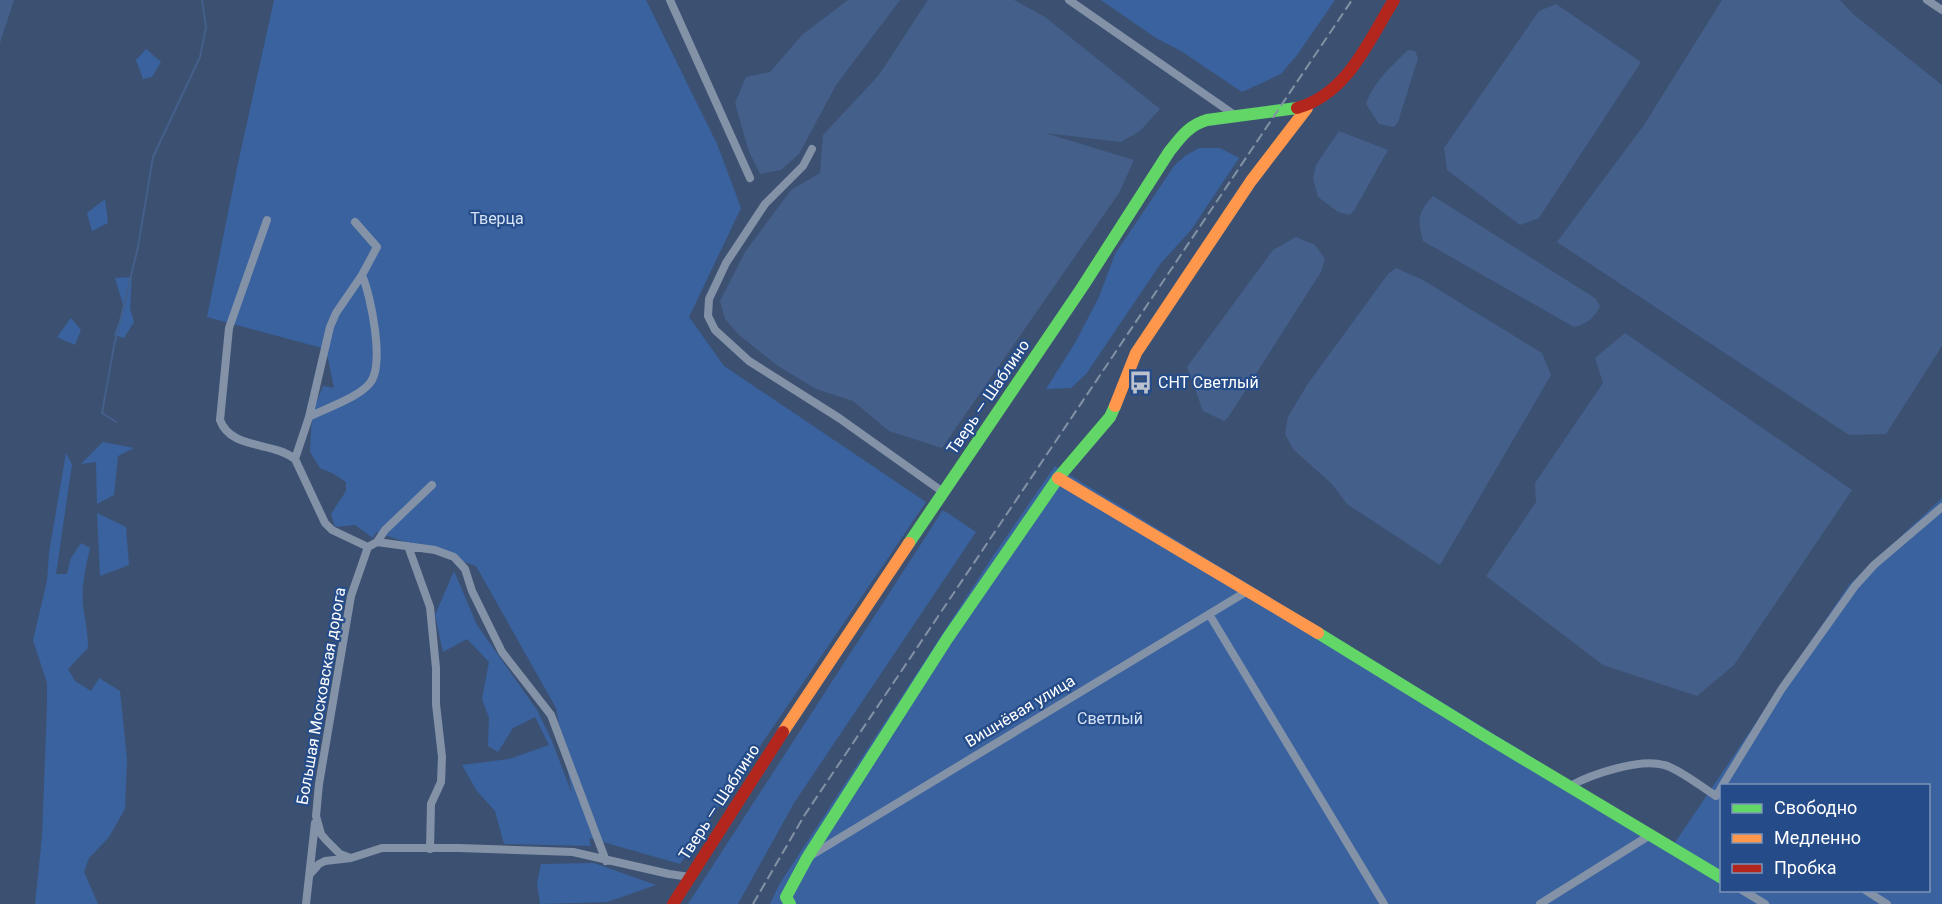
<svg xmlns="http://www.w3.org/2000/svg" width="1942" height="904" viewBox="0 0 1942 904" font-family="Roboto,sans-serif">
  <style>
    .green { fill: #39629f; fill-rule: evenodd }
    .water { fill: #435f8a }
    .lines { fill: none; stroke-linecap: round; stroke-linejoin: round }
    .stream { stroke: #435f8a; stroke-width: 2 }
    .street { stroke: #8392a7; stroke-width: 8 }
    .fast { stroke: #63d668; stroke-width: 12 }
    .slow { stroke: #ff974d; stroke-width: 12 }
    .jam { stroke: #b3261e; stroke-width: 12 }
    .rail { stroke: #8391a5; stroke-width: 2; stroke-dasharray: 10 4.5; stroke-linecap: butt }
    .labels { text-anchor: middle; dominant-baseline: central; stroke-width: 4.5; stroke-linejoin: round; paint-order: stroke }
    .park-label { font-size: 16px; fill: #d6e3f7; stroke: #254c89 }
    .poi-label { font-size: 16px; fill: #fff; stroke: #254c89; text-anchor: start }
    .street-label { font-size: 16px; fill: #fff; stroke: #254c89 }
  </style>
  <rect width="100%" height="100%" fill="#3c5172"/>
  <path class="green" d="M274,0H646L717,144L741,208L689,317L724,366L926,502L680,864L589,838L591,846L505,844L503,841L495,811L477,791L462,765L509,759L549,745L535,717L513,728L498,752L488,746L489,718L482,699L489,662L467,639L443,652L435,615L454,571L477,625L537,710L552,741L572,794L556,708L476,566L376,532L373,538L355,525L335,527L331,514L346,491V482L332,473L320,468L310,452L312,413L323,386L334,388L326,349L207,317L237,168Z
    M1101,0H1335L1297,55L1281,74L1242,92L1181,51L1156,38Z
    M146,49L161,62L152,77L143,79L136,60Z
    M1199,148H1220L1239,158L1191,230L1161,263L1086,374L1071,388L1046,389L1075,343L1099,297L1115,254L1174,166L1185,156Z
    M105,199L108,223L92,231L87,213Z
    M132,277L130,308L134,322L124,338L114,335L124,308L115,278Z
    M71,318L81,330L75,345L57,337Z
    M103,442L134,448L118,456L114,495L97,504L96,462L81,464Z
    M66,453L72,464L56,574H67L71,558L81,543L90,548C86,566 81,586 83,605C85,620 88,633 88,648L68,669L75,681L91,691L99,678L120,691L127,759L125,809L109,837L89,858L84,872L98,904H35L42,837L47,706V683L33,640L47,581L49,553Z
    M1055,466L1674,844L1849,585L1942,498V904H770L779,885L991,559ZM1722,786H1928V890H1722Z
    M943,510L976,532L794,803L738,904H688Z
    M97,513L126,527L129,565L100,576Z
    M594,863L656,885L607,902L540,904L537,883L541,864Z"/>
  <path class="water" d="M0,0H14L0,43Z
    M848,0H900L836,85L799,154L781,170L760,174L748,149L735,103L746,77L770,72L802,35Z
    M928,0H1014L1045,17L1160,109L1140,131L1121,142L1045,133L1134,160L1119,193L942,448L889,431L853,401L816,389L778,366L739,335L725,319L720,301L745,252L791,190L820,173L823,135L879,75Z
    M1722,0H1840L1853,14L1942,85V346L1886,434L1849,435L1557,242L1644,125Z
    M1556,4L1641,62L1539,218L1520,225L1447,170L1444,148L1539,11Z
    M1408,50L1415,51L1418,58L1398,122L1394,127L1379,124L1366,104C1374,81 1391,67 1408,50Z
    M1339,131L1388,150L1355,209L1350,215L1338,212L1318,197L1313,178L1316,165Z
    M1433,196L1595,298L1600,306C1593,319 1588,323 1574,327L1423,241C1417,218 1418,213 1433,196Z
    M1296,237L1315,245L1325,259L1321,272L1229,416L1224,421L1203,411L1187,367L1273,250Z
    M1396,268L1423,280L1542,353L1551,375L1440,565L1347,504L1332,484L1293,449L1285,434L1288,417L1307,385L1388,274Z
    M1625,333L1852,490L1734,665L1697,696L1603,665L1486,576L1536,502L1535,483L1603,383L1595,358Z"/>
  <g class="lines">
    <path class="stream" d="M116,422L102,413L114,346L138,247L153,157L200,57L206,27L202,0"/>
    <path class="street" d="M670,0L750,178
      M1069,0L1236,116
      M1927,0L1942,10
      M812,149L803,166L765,204L726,263L709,299L708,316L715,330L749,361L839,418L943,492
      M267,220L229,328L220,420C231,450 272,441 295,459
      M355,222L377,247L362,275C371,296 385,365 370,383C358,398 326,408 309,417L295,459L325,523L332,530L368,547L377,542
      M309,417L330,327L336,313L362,275
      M432,485L385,530L377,542L435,550L454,557L465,569L472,591L502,652L551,715L606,861
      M408,546L430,607L436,668V704L442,757L441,782L431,804L430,849
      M1209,614L1384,904
      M1570,786C1592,774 1640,758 1664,765C1678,768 1703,788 1716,796L1722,787
      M1722,786L1781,690L1855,586L1874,565L1942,507
      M810,856L1249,590
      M348,857L340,854L326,840L321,834L316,816L319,784L351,596L368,547
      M310,874L319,864L325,861L351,858L382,848H459L573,852L669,874L690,877
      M1742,890L1765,904
      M1865,890L1887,904
      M306,904L315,823
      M1540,904L1650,835"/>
    <path class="fast" d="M909,543L1083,286L1169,152C1180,138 1189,125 1207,120L1297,108
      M1318,633L1490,739L1722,878
      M790,904L786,897L807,858L947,639L1058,478L1110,417L1115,406"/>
    <path class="slow" d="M1115,406L1136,353L1251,181L1307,108
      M1058,478L1318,633
      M783,732L909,543"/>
    <path class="jam" d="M1297,108C1348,94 1368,41 1394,0
      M673,904L783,732"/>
    <path class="rail" d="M753,904L804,816L1352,0"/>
  </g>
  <defs>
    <symbol id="bus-bare" viewBox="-9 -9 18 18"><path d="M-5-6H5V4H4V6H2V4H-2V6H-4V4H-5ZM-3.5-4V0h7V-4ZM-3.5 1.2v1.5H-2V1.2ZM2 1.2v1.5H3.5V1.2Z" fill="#bbc2ce" stroke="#254c89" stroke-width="2.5" paint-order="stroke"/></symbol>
  </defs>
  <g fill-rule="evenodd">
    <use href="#bus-bare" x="1124" y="366" width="33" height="33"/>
  </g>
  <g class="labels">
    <g class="park-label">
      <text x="497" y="218">Тверца</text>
      <text x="1110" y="718">Светлый</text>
    </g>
    <g class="poi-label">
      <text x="1158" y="382">СНТ Светлый</text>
    </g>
    <g class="street-label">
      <text transform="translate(988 397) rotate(-56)">Тверь — Шаблино</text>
      <text transform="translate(321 696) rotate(-80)">Большая Московская дорога</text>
      <text transform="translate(1020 711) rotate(-31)">Вишнёвая улица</text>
      <text transform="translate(719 802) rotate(-57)">Тверь — Шаблино</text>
    </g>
  </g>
  <rect x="1720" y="784" width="210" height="108" fill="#254c89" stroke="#7c94b8" stroke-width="1.5"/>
  <rect x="1732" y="804" width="30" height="9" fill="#63d668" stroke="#7c94b8" stroke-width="1.5"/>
  <text x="1774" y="814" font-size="18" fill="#ffffff">Свободно</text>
  <rect x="1732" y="834" width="30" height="9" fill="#ff974d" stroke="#7c94b8" stroke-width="1.5"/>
  <text x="1774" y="844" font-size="18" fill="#ffffff">Медленно</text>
  <rect x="1732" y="864" width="30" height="9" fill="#b3261e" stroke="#7c94b8" stroke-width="1.5"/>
  <text x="1774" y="874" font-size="18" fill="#ffffff">Пробка</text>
</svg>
